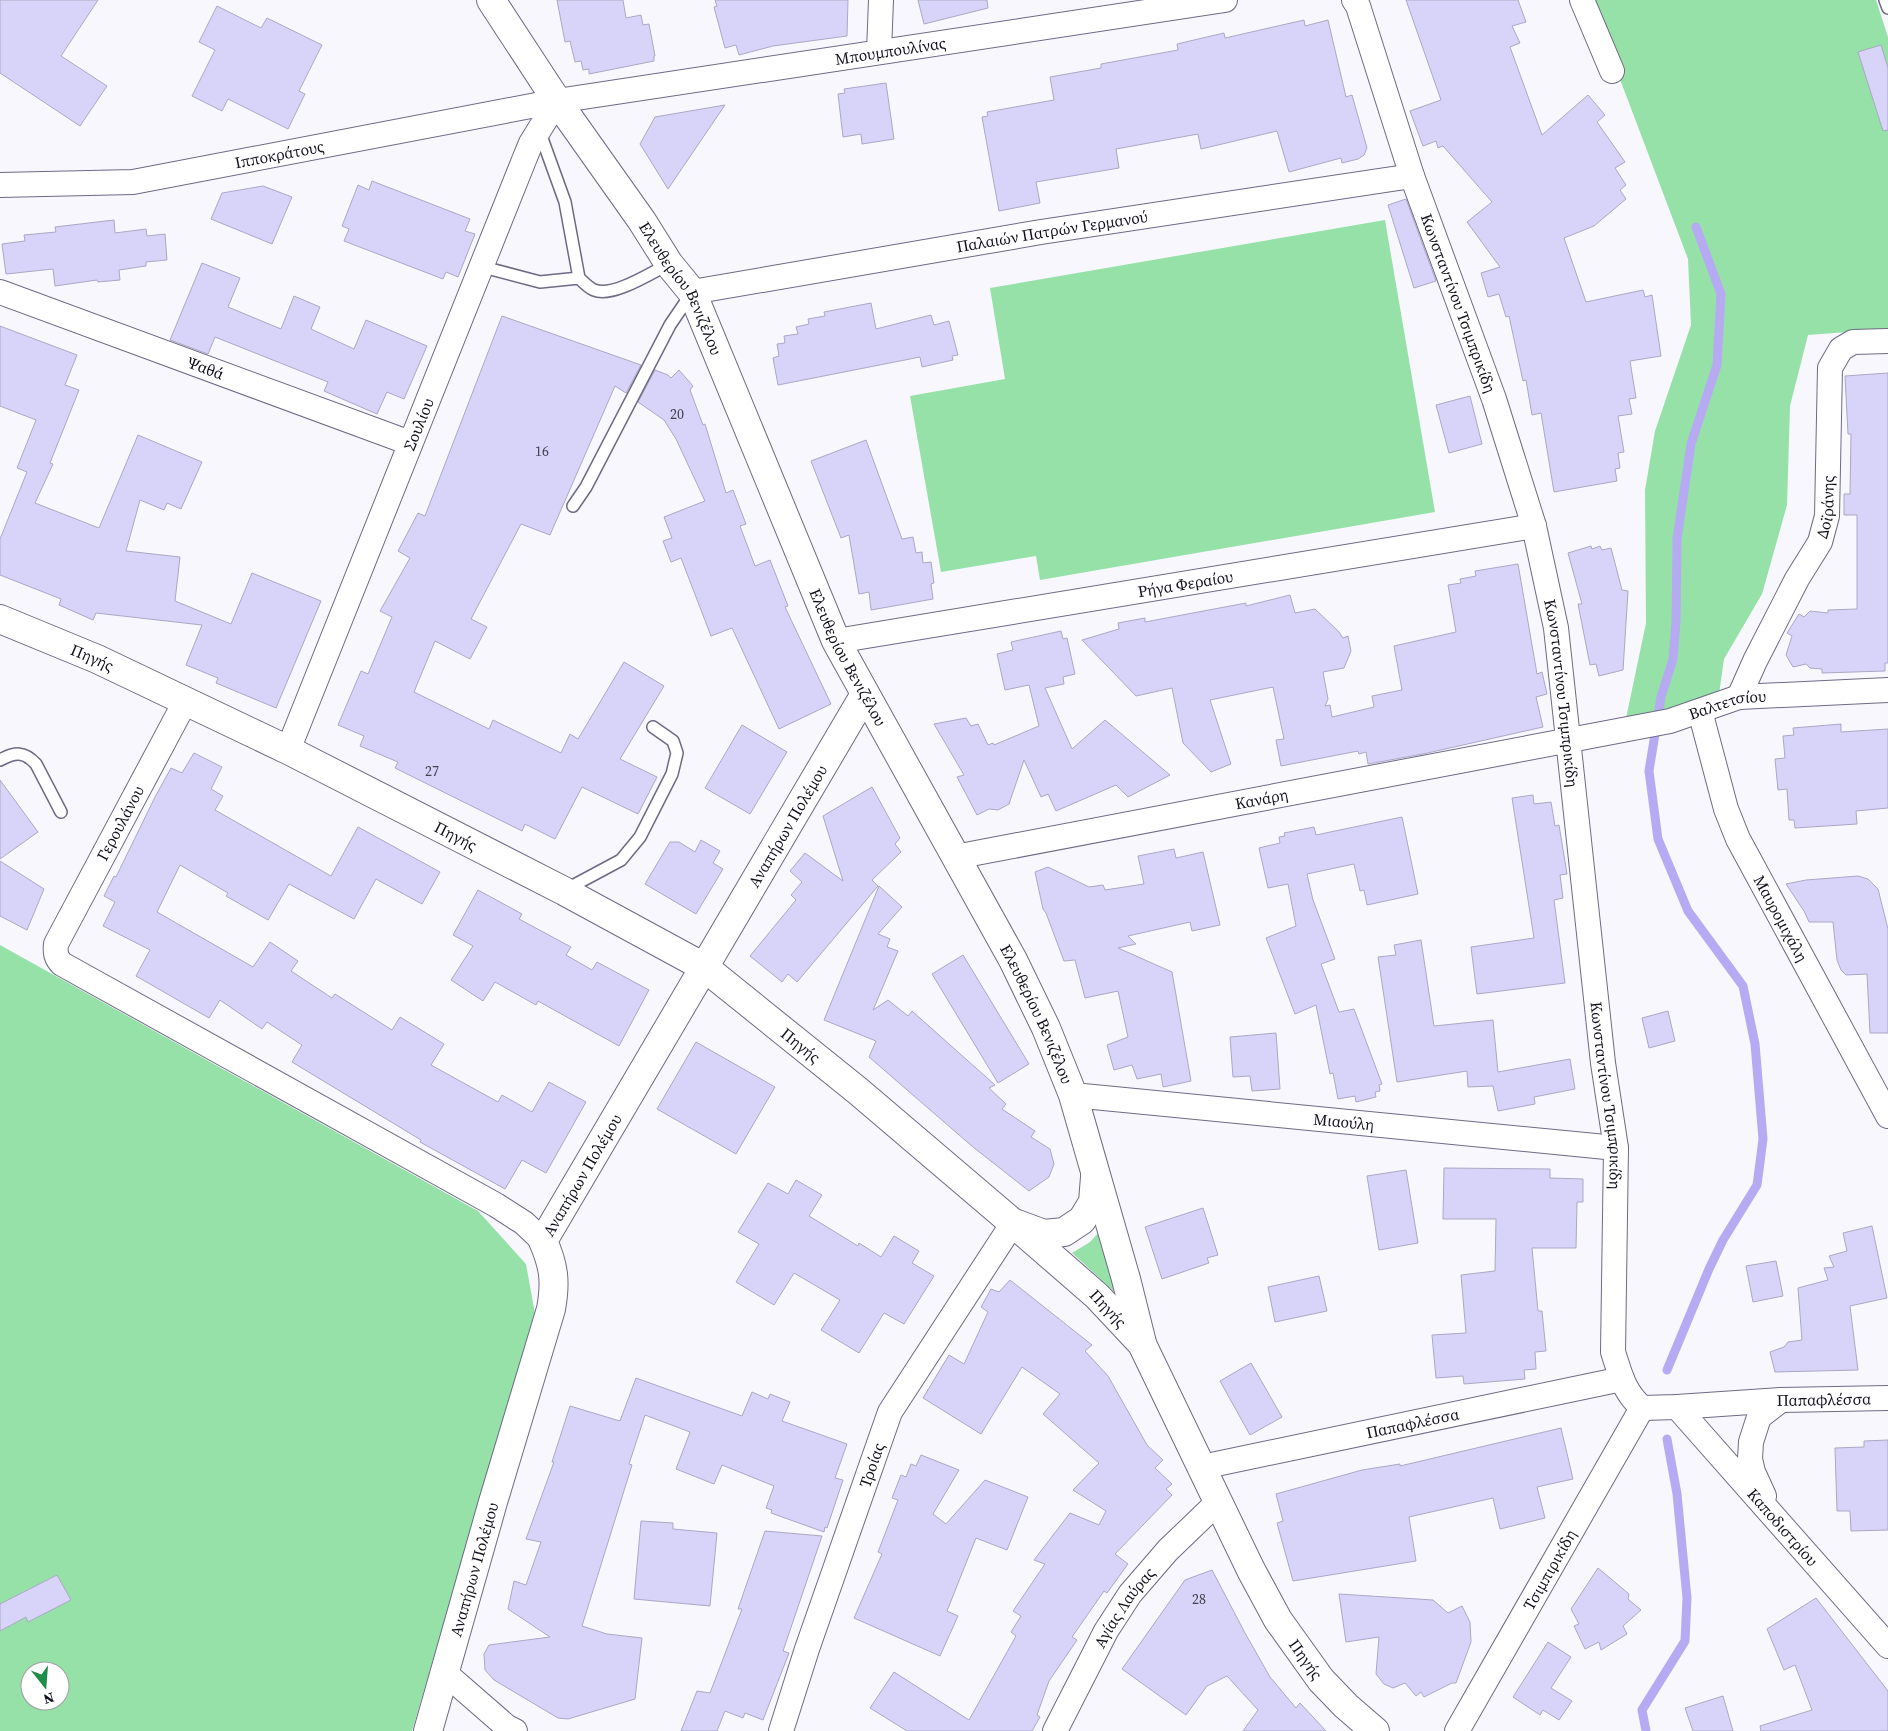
<svg xmlns="http://www.w3.org/2000/svg" width="1888" height="1731" viewBox="0 0 1888 1731" font-family="'Source Serif 4',serif">
  <style>
    .green { fill: #96e1a7; fill-rule: evenodd }
    .lines { fill: none; stroke-linecap: round; stroke-linejoin: round }
    .stream { stroke: #b6abf3; stroke-width: 9 }
    .building { fill: #d8d4f9; stroke: #aba7c4 }
    .service-casing { stroke: #6e6a85; stroke-width: 14 }
    .minor-casing { stroke: #6e6a85; stroke-width: 26 }
    .tertiary-casing { stroke: #6e6a85; stroke-width: 30 }
    .secondary-casing { stroke: #6e6a85; stroke-width: 30 }
    .service { stroke: #fff; stroke-width: 11 }
    .minor { stroke: #fff; stroke-width: 24 }
    .tertiary { stroke: #fff; stroke-width: 28 }
    .secondary { stroke: #fff; stroke-width: 28 }
    .labels { text-anchor: middle; dominant-baseline: central; stroke-width: 5; stroke-linejoin: round; paint-order: stroke }
    .number-label { font-size: 14px; fill: #434052 }
    .street-label { font-size: 16px; fill: #110f1a; stroke: #fff }
  </style>
  <rect width="100%" height="100%" fill="#f8f7fe"/>
  <path class="green" d="M1590,0H1876L1888,37V329L1808,335L1790,406L1787,505L1762,594L1724,659L1719,694L1625,723L1646,623L1645,490L1655,431L1691,325L1688,259Z
    M1385,220L1435,512L1040,580L1036,556L941,572L910,396L1005,379L990,288Z
    M0,945L478,1211L526,1264L535,1314L412,1731H0ZM30,1671H60V1701H30Z
    M1100,1231L1117,1294L1072,1253L1090,1242Z"/>
  <g class="lines">
    <path class="stream" d="M1667,1370L1709,1269L1723,1240L1757,1185L1763,1139L1755,1044L1743,986L1688,911L1658,839L1649,771L1661,697L1673,659L1676,621L1677,539L1691,444L1717,365L1721,294L1696,227
      M1646,1731L1642,1710L1685,1641L1687,1598L1677,1494L1667,1439"/>
  </g>
  <path class="building" d="M0,0H98L61,56L107,86L80,126L0,73Z
    M557,0H623L626,18L641,15L643,25L649,24L655,56H654V61L589,74V69L583,70L581,61L575,62L570,41L565,42Z
    M715,0H848L847,36L773,46L739,55L736,45L725,48L714,7L717,6Z
    M918,0H987L988,8L924,24Z
    M1406,0H1518L1526,22L1512,26L1520,43L1510,47L1542,135L1588,95L1605,115L1597,122L1625,162L1615,168L1626,185L1620,190L1626,199L1594,226L1564,238L1586,302L1643,290L1645,297L1652,295L1661,356L1630,361L1636,398L1629,399L1632,414L1618,416L1624,452L1618,453L1620,468L1615,469L1617,481L1554,492L1541,413L1532,415L1526,380L1523,381L1509,316L1506,317L1499,294L1488,297L1481,273L1500,267L1467,222L1492,202L1443,146L1438,148L1436,141L1423,146L1410,111L1441,100Z
    M217,6L261,28L267,18L322,45L299,91L305,94L288,129L228,99L222,111L192,96L215,50L199,42Z
    M1304,20L1305,26L1328,20L1346,97L1352,95L1367,148L1364,155L1358,159L1342,163L1341,158L1289,172L1277,131L1201,149L1198,134L1116,149L1119,168L1036,182L1040,203L999,211L982,117L988,116L987,112L1054,100L1050,77L1101,68V64L1178,50L1177,44L1224,33L1225,38Z
    M1881,45L1888,68V130L1883,131L1858,52Z
    M886,83L894,139L862,144L861,134L843,137L838,94L845,93L844,89Z
    M725,105L668,189L640,144L655,117Z
    M372,181L470,219L465,231L475,234L458,277L446,272L443,279L344,241L349,229L342,226L358,185L369,190Z
    M263,186L292,197L272,244L211,219L222,193Z
    M1406,199L1436,281L1414,288L1388,205Z
    M114,220L115,233L146,229L147,236L165,234L167,260L146,262V266L119,270L120,280L98,282L97,280L55,286L53,269L6,274L2,244L25,241L24,235L56,232L55,227Z
    M202,263L240,278L228,307L281,329L294,296L320,307L311,329L354,349L366,320L427,346L404,399L387,392L377,414L324,391L328,382L215,337L208,354L170,340Z
    M871,303L876,329L931,315L934,325L949,321L958,355L952,356L953,360L922,367L920,357L778,385L773,358L779,356L777,344L785,343L784,336L798,334L796,327L809,324L808,319L825,316L824,312Z
    M502,316L641,365L626,393L615,386L550,535L521,524L471,619L487,627L470,659L435,641L414,692L489,729L493,720L561,753L570,734L578,739L624,662L664,686L620,759L657,777L638,814L582,787L555,839L525,824L522,831L395,768L398,762L360,746L364,736L338,725L361,671L368,674L392,617L380,611L410,558L398,551L418,513L425,516Z
    M0,326L77,355L65,385L79,390L50,463L53,464L35,503L99,528L138,435L202,462L181,509L167,503L164,510L140,500L126,551L180,557L175,601L231,624L252,573L321,601L276,708L216,683L218,678L186,665L202,625L96,613L93,620L59,605L61,599L0,575V539L27,472L17,468L36,420L0,406Z
    M655,370L668,375L671,378L679,370L693,386L690,390L703,425L705,424L726,493L733,490L746,524L740,526L755,566L770,560L788,606L785,607L831,704L779,729L732,628L711,636L681,558L671,562L663,541L672,538L664,517L705,501L676,439L664,420L638,402Z
    M1888,373V663H1885V671L1822,673V669L1810,668L1806,664L1793,667L1786,655L1792,636L1787,633L1799,614L1804,617L1810,611L1828,613V610L1857,609V515H1844V494H1850L1851,434H1848L1845,376Z
    M1470,396L1482,444L1449,453L1436,405Z
    M866,440L902,539L913,537L916,553L922,552L923,563L931,562L934,583L931,584L933,599L871,610L869,592L859,594L849,535L841,538L811,461Z
    M1591,546L1592,549L1600,546L1602,550L1611,548L1622,590L1628,591L1623,670L1599,676L1596,664L1590,665L1578,604H1582L1568,553Z
    M1518,564L1537,674L1542,672L1547,694L1536,697L1543,727L1423,754L1368,764L1366,752L1359,754L1358,751L1281,766L1276,740L1284,739L1273,687L1210,700L1231,764L1211,772L1183,743L1172,688L1136,696L1082,640L1119,629L1118,623L1145,618V622L1246,603V606L1290,595L1295,613L1315,609L1339,632L1343,638L1348,636L1351,651L1344,668L1323,672L1328,699L1325,706L1330,705L1332,717L1374,707L1372,696L1402,690L1394,646L1456,632L1448,585L1461,583L1460,579L1476,576L1475,571Z
    M1061,631L1063,639L1067,638L1075,674L1063,677L1064,684L1045,688L1072,749L1105,720L1170,775L1128,797L1116,785L1056,811L1048,794L1041,797L1024,760L1009,804L998,810L989,809L977,815L957,777L964,775L934,724L966,718L971,726L978,724L988,745L993,743L994,745L1039,726L1029,685L1005,690L997,654L1013,650L1011,642Z
    M1841,724V732L1888,729V808L1856,811L1857,824L1795,828L1794,820H1789L1787,789L1778,790L1775,759L1785,758L1783,736L1794,735L1793,728Z
    M742,725L787,752L750,814L705,788Z
    M194,753L222,767L211,789L223,796L215,810L331,876L358,827L440,872L422,904L376,879L354,919L289,884L268,920L226,896L228,893L180,865L157,912L253,967L270,942L298,961L291,971L332,998L335,994L392,1030L400,1017L444,1044L431,1065L498,1102L502,1095L532,1112L549,1082L586,1102L546,1173L522,1160L505,1189L420,1142L421,1140L292,1062L302,1045L267,1022L262,1029L220,1000L209,1018L136,976L150,950L103,926L115,902L104,896L114,876L116,877L155,797L171,768L182,773Z
    M0,780L38,832L0,859Z
    M872,787L900,838L895,844L901,852L872,880L878,886L797,982L788,974L782,982L750,956L796,900L791,895L802,882L790,871L805,853L843,881L823,816Z
    M1533,795L1534,804L1551,802L1555,826L1559,825L1567,874L1560,875L1563,898L1554,900L1565,983L1477,994L1471,947L1534,938L1512,798Z
    M1402,817L1418,894L1367,905L1364,890L1360,891L1354,864L1307,874L1313,900L1335,959L1321,964L1339,1012L1354,1009L1382,1084L1379,1085L1380,1091L1375,1092L1376,1097L1356,1102L1355,1096L1338,1099L1333,1073L1330,1074L1316,1005L1295,1014L1266,938L1296,926L1288,884L1268,888L1259,848L1280,843L1279,837L1285,836L1284,833L1314,827L1316,835Z
    M701,840L720,851L713,863L723,869L696,914L645,884L670,842H679L695,852Z
    M1174,849L1176,858L1203,852L1220,925L1192,931L1190,922L1128,936L1136,944L1118,948L1172,972L1191,1081L1163,1087L1161,1074L1137,1079L1132,1065L1114,1070L1107,1045L1128,1037L1118,991L1085,998L1075,960L1064,961L1046,913L1043,909L1035,872L1048,867L1089,887L1103,885L1105,890L1144,884L1138,856Z
    M0,861L44,889L27,930L0,916Z
    M1858,876L1868,879L1878,889L1888,929V1033H1870L1867,974L1846,975L1841,970L1837,960L1833,922H1809L1804,911L1786,884L1806,880Z
    M879,886L902,907L878,934L890,939L887,947L898,951L873,1010L888,1000L908,1016L912,1011L995,1085L989,1088L1006,1104L1002,1109L1035,1131L1031,1137L1050,1149L1054,1164L1049,1177L1029,1191L973,1147L869,1057L876,1041L824,1020Z
    M478,890L522,914L519,919L571,947L566,955L592,970L597,962L649,990L619,1046L538,1001L536,1005L495,982L483,1001L451,980L473,946L453,935Z
    M1421,940L1434,1026L1493,1020L1498,1072L1570,1059L1575,1089L1534,1097L1535,1104L1498,1111L1493,1086L1468,1087L1467,1071L1397,1082L1378,957L1396,955L1394,945Z
    M963,955L1029,1064L998,1083L932,974Z
    M1668,1011L1675,1041L1649,1048L1642,1018Z
    M1276,1033L1280,1089L1252,1091L1250,1076L1233,1077L1230,1037Z
    M696,1042L775,1087L736,1154L657,1109Z
    M1444,1168L1550,1169V1178L1583,1179V1202H1577L1576,1248H1532L1538,1311H1542L1546,1351L1535,1352L1536,1369L1524,1370L1525,1379L1464,1384L1463,1376L1436,1378L1432,1335L1466,1333L1461,1275L1495,1271L1496,1219H1443Z
    M1406,1170L1418,1243L1379,1250L1367,1176Z
    M796,1180L822,1195L809,1216L858,1246L859,1243L881,1257L894,1236L919,1251L912,1263L934,1276L904,1324L884,1313L859,1353L821,1330L840,1300L794,1273L774,1305L736,1282L759,1244L738,1232L768,1183L788,1194Z
    M1203,1208L1218,1255L1207,1258L1209,1263L1162,1279L1145,1227Z
    M1872,1226L1887,1298L1850,1306L1858,1370L1775,1372L1770,1352L1784,1347L1788,1342L1802,1340L1798,1288L1828,1280L1824,1268L1834,1267L1829,1256L1847,1251L1843,1233Z
    M1776,1261L1783,1296L1753,1302L1746,1266Z
    M1319,1276L1327,1311L1275,1322L1268,1287Z
    M1010,1280L1092,1345L1085,1351L1108,1376L1147,1445L1163,1460L1155,1468L1172,1484L1166,1489L1172,1495L1115,1554L1128,1564L1107,1593L1104,1591L1072,1637L1077,1640L1049,1681L1037,1715L1040,1717L1032,1731H907L870,1708L894,1672L969,1720L1016,1636L1011,1632L1021,1616L1013,1611L1045,1564L1034,1560L1070,1513L1099,1525L1106,1511L1073,1490L1099,1463L1043,1414L1060,1394L1022,1367L981,1434L923,1398L949,1355L964,1364L988,1312L981,1307L991,1289L999,1292Z
    M1251,1363L1282,1417L1250,1435L1220,1381Z
    M636,1378L742,1416L752,1392L768,1399L770,1394L790,1402L782,1421L847,1444L835,1478L843,1480L827,1528L825,1527L824,1532L771,1513L772,1510L766,1508L774,1486L722,1465L714,1484L676,1469L690,1432L645,1415L629,1464L632,1465L582,1626L607,1634L642,1638L635,1699L568,1719L558,1718L494,1680L485,1670L484,1654L489,1645L550,1637L508,1609L514,1581L526,1585L541,1542L526,1539L554,1462H552L570,1406L620,1421Z
    M1561,1428L1573,1479L1537,1487L1545,1518L1500,1529L1493,1498L1409,1517L1416,1561L1293,1581L1277,1523L1283,1521L1276,1494L1362,1470L1400,1464V1466Z
    M1888,1440V1530L1851,1531L1850,1511H1837L1835,1448L1864,1447V1441Z
    M921,1455L959,1470L933,1514L946,1524L985,1480L1028,1497L1007,1550L976,1538L947,1611L958,1616L940,1656L854,1618L882,1554L878,1552L898,1500L892,1498L901,1475L906,1477L911,1464L916,1466Z
    M641,1521L673,1523V1529L717,1533L710,1606L634,1599Z
    M765,1531L822,1536L783,1651L789,1653L763,1720L745,1713L743,1718L725,1711L717,1731H681L697,1691L710,1693L742,1609H738Z
    M1598,1568L1629,1594L1628,1599L1641,1610L1623,1626L1627,1634L1601,1650L1599,1642L1585,1649L1574,1626L1579,1624L1571,1609Z
    M1212,1570L1245,1633L1270,1677L1296,1708L1300,1703L1326,1731H1243L1258,1710L1227,1676L1207,1686L1186,1715L1122,1669L1185,1580Z
    M57,1575L71,1600L28,1622L26,1617L0,1631V1604Z
    M1339,1594L1433,1600L1448,1613L1462,1606L1470,1622L1471,1642L1456,1683H1452L1424,1697L1421,1692L1416,1696L1405,1683L1393,1688L1384,1684L1376,1674L1379,1637L1346,1642Z
    M1816,1598L1888,1691V1731H1761L1760,1726L1812,1710L1795,1665L1784,1670L1767,1629Z
    M1548,1642L1571,1657L1551,1688L1572,1701L1559,1720L1543,1710L1540,1715L1513,1697Z
    M1723,1696L1733,1731H1693L1685,1708Z"/>
  <g class="lines">
    <defs>
      <path id="service" d="M1885,0L1888,8
        M539,130L565,202L579,278C583,282 589,288 594,290C613,298 652,272 669,264
        M483,267L540,282L579,278
        M573,506L586,487L670,325L691,294
        M0,760C15,752 24,751 36,764L61,812
        M565,890L621,860L640,837L672,774L677,753L673,741L653,727"/>
      <g id="minor">
        <path id="s1" d="M1354,0L1358,6L1412,176L1494,399L1534,526L1556,628L1603,1063L1616,1148L1613,1352C1621,1376 1623,1390 1642,1408"/>
        <path d="M1582,0L1612,71"/>
        <path d="M879,52L881,0"/>
        <path id="s2" d="M0,185L133,182L557,101L1225,0"/>
        <path id="s3" d="M0,292L410,443"/>
        <path id="s4" d="M692,292L1041,232L1412,176"/>
        <path id="s5" d="M836,641L1534,526"/>
        <path id="s6" d="M1739,697L1755,661L1797,579L1820,542L1827,516L1830,368L1841,349L1853,342L1888,341"/>
        <path d="M185,702L56,944C55,953 56,958 62,964L496,1205L524,1223L543,1241"/>
        <path id="s7" d="M1700,711L1726,809L1738,839L1888,1116"/>
        <path id="s8" d="M288,750L524,160L531,143L557,101"/>
        <path id="s9" d="M955,857L1670,721L1739,697L1888,690"/>
        <path id="s10" d="M1073,1095L1616,1148"/>
        <path id="s11" d="M1677,1407L1888,1646"/>
        <path id="s12" d="M1642,1408L1677,1407L1781,1400L1888,1398"/>
        <path id="s13" d="M1202,1467L1622,1379"/>
        <path d="M1764,1496L1753,1472L1750,1459L1751,1442L1759,1417L1781,1400"/>
        <path d="M445,1673L507,1727L515,1731"/>
        <path id="s14" d="M781,1731L807,1649L890,1412L1013,1223"/>
        <path id="s15" d="M1055,1731L1106,1631L1130,1594L1168,1550L1218,1502"/>
        <path id="s16" d="M1457,1731L1642,1408"/>
      </g>
      <g id="tertiary">
        <path id="s17" d="M428,1731L493,1502L551,1309C556,1282 554,1266 543,1241L865,694"/>
      </g>
      <g id="secondary">
        <path id="s18" d="M491,0L557,101L642,221L669,264L692,292L836,641L1013,960L1046,1028L1073,1095L1126,1279L1142,1343"/>
        <path id="s19" d="M0,619L97,659L288,750L564,891L704,967L858,1091L1013,1223L1097,1296L1142,1344L1251,1570L1278,1620L1321,1680L1346,1706L1375,1731"/>
        <path d="M1017,1224L1044,1234L1064,1232L1082,1220L1093,1202L1095,1177"/>
      </g>
    </defs>
    <use href="#service" class="service-casing"/>
    <use href="#minor" class="minor-casing"/>
    <use href="#tertiary" class="tertiary-casing"/>
    <use href="#secondary" class="secondary-casing"/>
    <use href="#service" class="service"/>
    <use href="#minor" class="minor"/>
    <use href="#tertiary" class="tertiary"/>
    <use href="#secondary" class="secondary"/>
  </g>
  <g class="labels">
    <g class="number-label">
      <text x="677" y="414">20</text>
      <text x="542" y="451">16</text>
      <text x="432" y="771">27</text>
      <text x="1199" y="1599">28</text>
    </g>
    <g class="street-label">
      <text stroke="none"><textPath href="#s2" startOffset="902">Μπουμπουλίνας</textPath></text>
      <text stroke="none"><textPath href="#s2" startOffset="282">Ιπποκράτους</textPath></text>
      <text stroke="none"><textPath href="#s4" startOffset="365">Παλαιών Πατρών Γερμανού</textPath></text>
      <text stroke="none"><textPath href="#s18" startOffset="346">Ελευθερίου Βενιζέλου</textPath></text>
      <text stroke="none"><textPath href="#s1" startOffset="321">Κωνσταντίνου Τσιμπρικίδη</textPath></text>
      <text stroke="none"><textPath href="#s3" startOffset="219">Ψαθά</textPath></text>
      <text stroke="none"><textPath href="#s8" startOffset="351">Σουλίου</textPath></text>
      <text stroke="none"><textPath href="#s6" startOffset="211">Δοϊράνης</textPath></text>
      <text stroke="none"><textPath href="#s5" startOffset="354">Ρήγα Φεραίου</textPath></text>
      <text stroke="none"><textPath href="#s18" startOffset="752">Ελευθερίου Βενιζέλου</textPath></text>
      <text stroke="none"><textPath href="#s19" startOffset="100">Πηγής</textPath></text>
      <text stroke="none"><textPath href="#s1" startOffset="726">Κωνσταντίνου Τσιμπρικίδη</textPath></text>
      <text stroke="none"><textPath href="#s9" startOffset="788">Βαλτετσίου</textPath></text>
      <text stroke="none"><textPath href="#s9" startOffset="312">Κανάρη</textPath></text>
      <text transform="translate(120 823) rotate(-62)">Γερουλάνου</text>
      <text stroke="none"><textPath href="#s17" startOffset="991">Αναπήρων Πολέμου</textPath></text>
      <text stroke="none"><textPath href="#s19" startOffset="505">Πηγής</textPath></text>
      <text stroke="none"><textPath href="#s7" startOffset="224">Μαυρομιχάλη</textPath></text>
      <text stroke="none"><textPath href="#s18" startOffset="1156">Ελευθερίου Βενιζέλου</textPath></text>
      <text stroke="none"><textPath href="#s19" startOffset="910">Πηγής</textPath></text>
      <text stroke="none"><textPath href="#s1" startOffset="1131">Κωνσταντίνου Τσιμπρικίδη</textPath></text>
      <text stroke="none"><textPath href="#s10" startOffset="272">Μιαούλη</textPath></text>
      <text stroke="none"><textPath href="#s17" startOffset="586">Αναπήρων Πολέμου</textPath></text>
      <text stroke="none"><textPath href="#s19" startOffset="1315">Πηγής</textPath></text>
      <text stroke="none"><textPath href="#s12" startOffset="182">Παπαφλέσσα</textPath></text>
      <text stroke="none"><textPath href="#s13" startOffset="215">Παπαφλέσσα</textPath></text>
      <text stroke="none"><textPath href="#s14" startOffset="281">Τροίας</textPath></text>
      <text stroke="none"><textPath href="#s11" startOffset="160">Καποδιστρίου</textPath></text>
      <text stroke="none"><textPath href="#s16" startOffset="186">Τσιμπιρικίδη</textPath></text>
      <text stroke="none"><textPath href="#s17" startOffset="168">Αναπήρων Πολέμου</textPath></text>
      <text stroke="none"><textPath href="#s15" startOffset="142">Αγίας Λαύρας</textPath></text>
      <text stroke="none"><textPath href="#s19" startOffset="1720">Πηγής</textPath></text>
    </g>
  </g>
  <g transform="translate(45 1686) rotate(163)"><circle r="24" fill="#ffffff" stroke="#a09fa3"/>
  <path d="M0-4L9 19L0 12L-9 19Z" fill="#1d8e48"/>
  <text y="-8" font-size="14" font-weight="bold" text-anchor="middle" fill="#110f1a">N</text>
  </g>
</svg>
